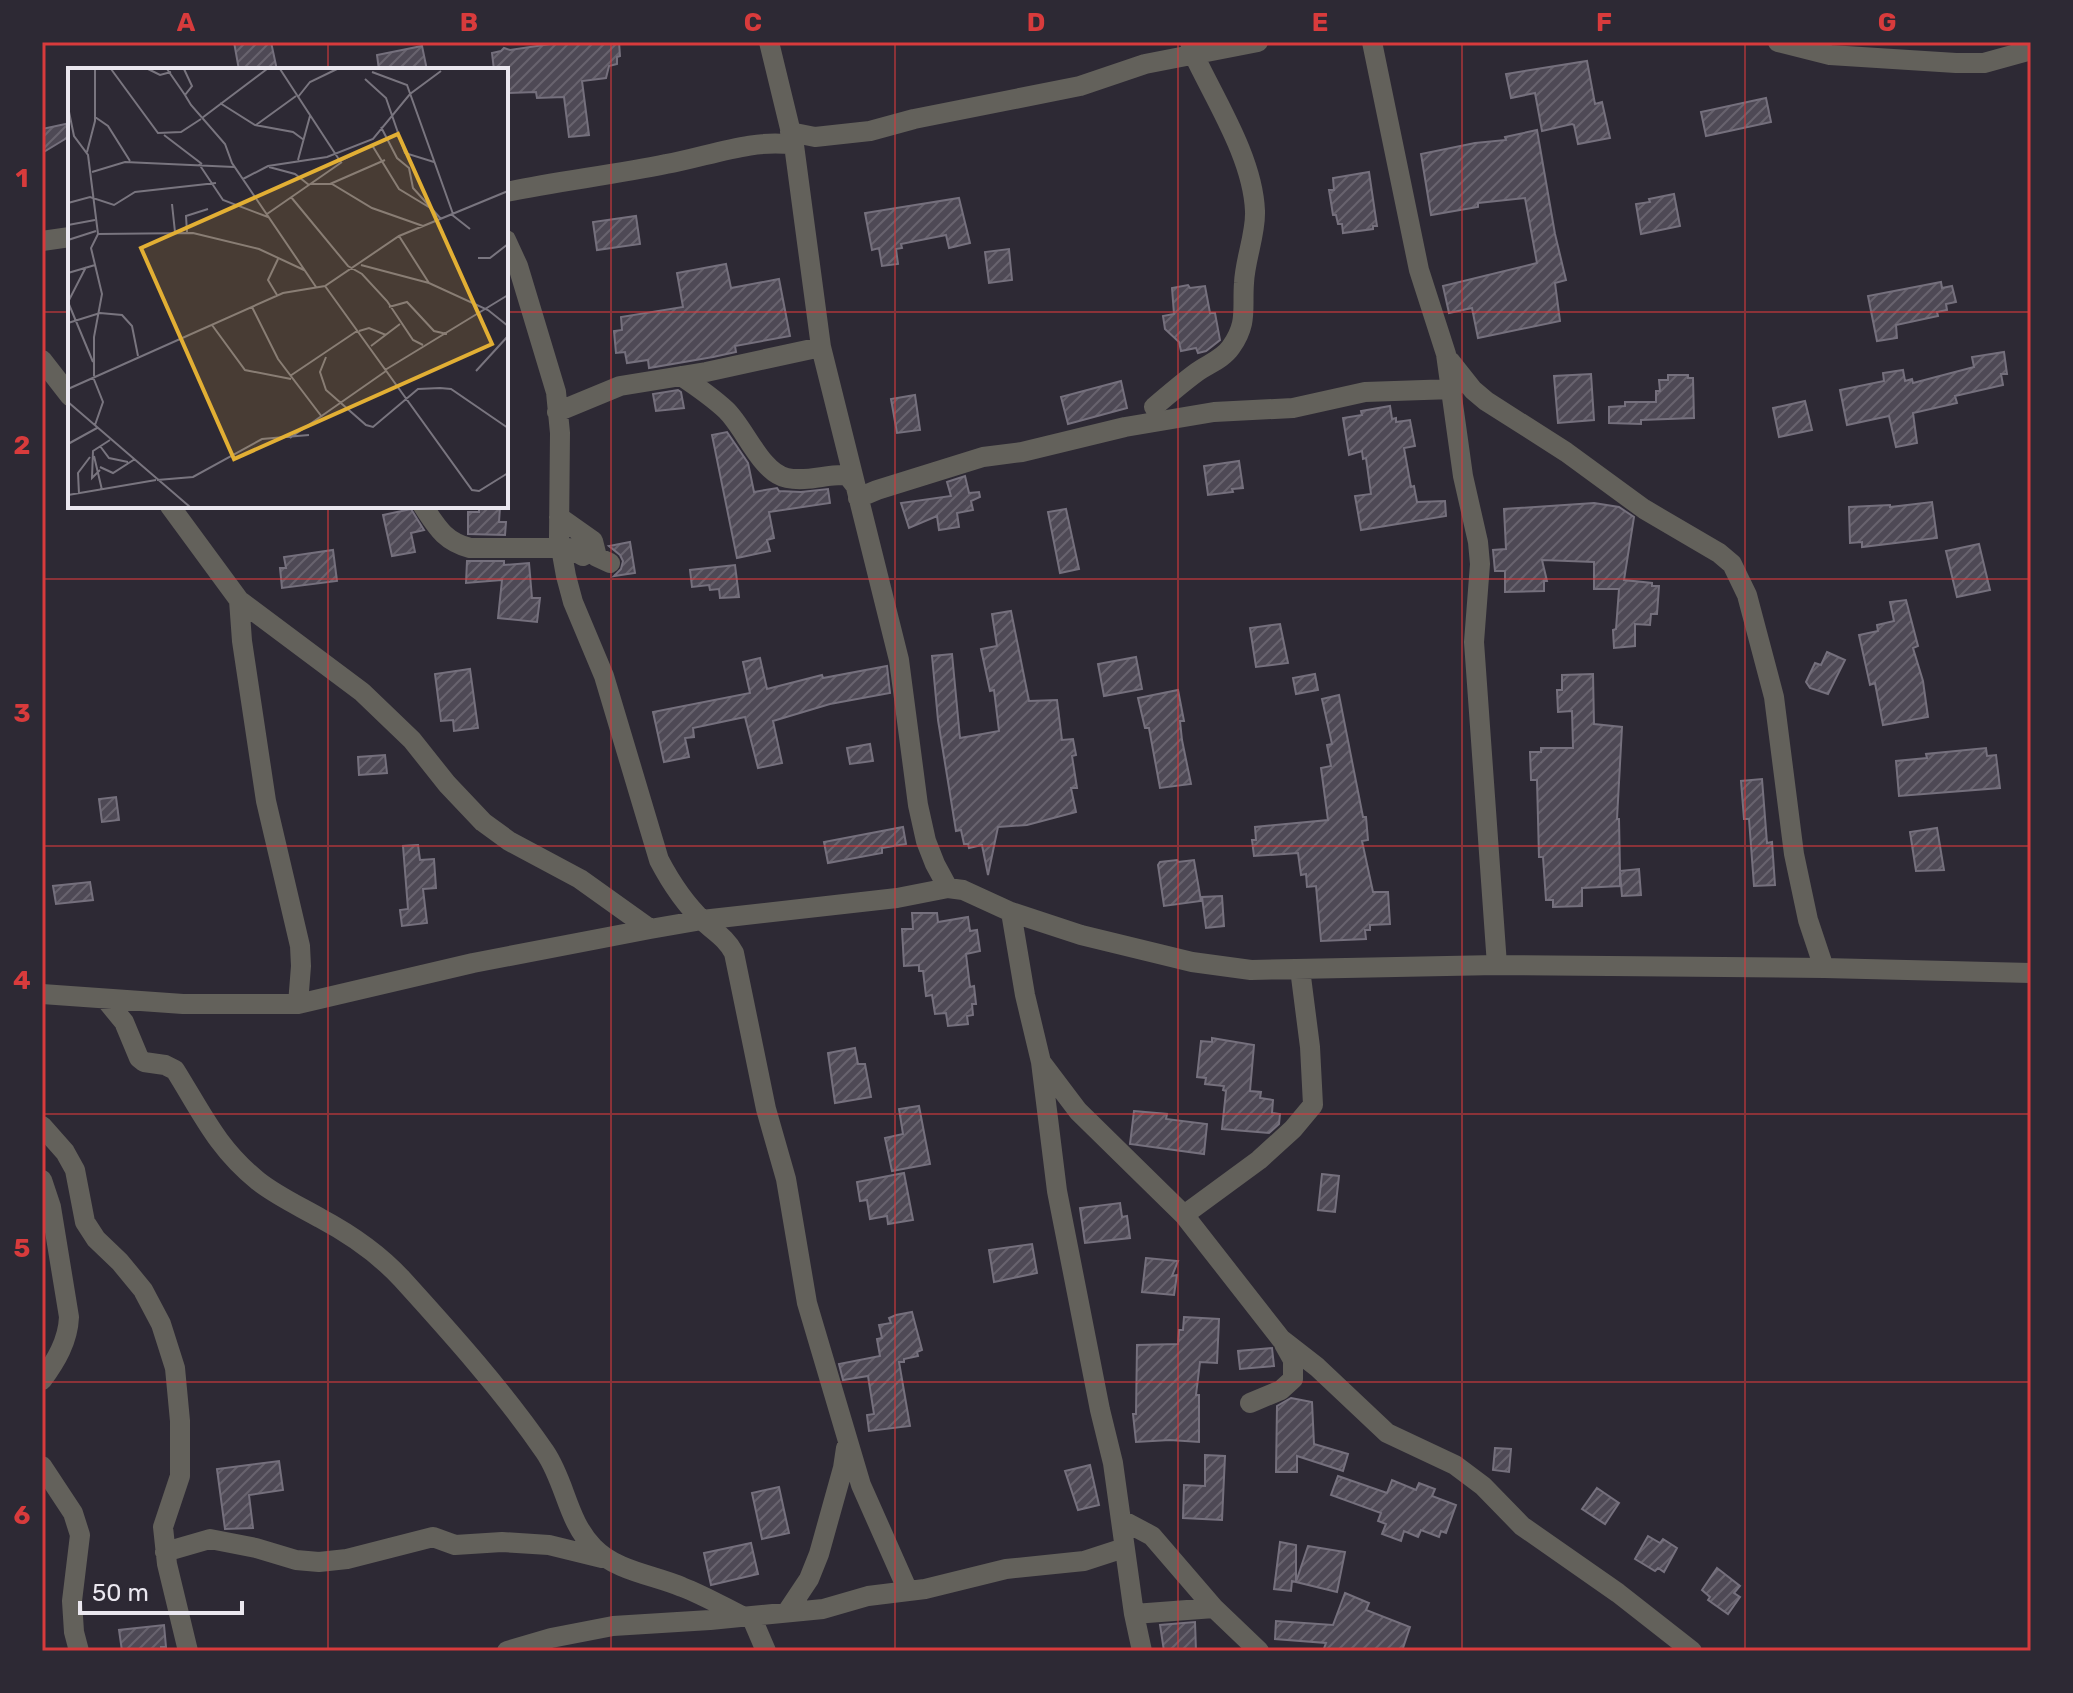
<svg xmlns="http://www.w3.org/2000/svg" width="2073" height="1693" viewBox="0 0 2073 1693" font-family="Rubik,sans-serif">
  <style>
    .building { fill: url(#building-hatch); stroke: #75707d; stroke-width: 2 }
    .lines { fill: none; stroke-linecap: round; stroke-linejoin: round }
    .minor { stroke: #63615b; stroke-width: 20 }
    .grid { fill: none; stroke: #d83b3c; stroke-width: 2; stroke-opacity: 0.55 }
    .inset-road { fill: none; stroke: #79757f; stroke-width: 2 }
    .view { fill: #e2af34; fill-opacity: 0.15; stroke: #e2af34; stroke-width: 4 }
    .inset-edge { fill: none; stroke: #eae7ef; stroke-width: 4 }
    .neatline { fill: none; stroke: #d83b3c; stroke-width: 3 }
    .grid-label { font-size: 26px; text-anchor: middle; font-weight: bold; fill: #d83b3c }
  </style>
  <defs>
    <pattern id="building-hatch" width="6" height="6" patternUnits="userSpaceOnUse" patternTransform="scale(2)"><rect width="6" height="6" fill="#4e4955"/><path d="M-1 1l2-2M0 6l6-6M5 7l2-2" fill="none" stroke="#68636e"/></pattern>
  </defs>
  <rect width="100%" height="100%" fill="#2d2934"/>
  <path class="building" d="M234,42H271L277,70H239Z
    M564,42H619L620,56L617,57V64L609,66L606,78L582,81L589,135L569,137L564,97L537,98L536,92L506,93V70H494L492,53L501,51L504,48L510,50Z
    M422,46L427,70H379L377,55Z
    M1587,61L1595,104L1602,102L1610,138L1578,144L1574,125L1572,124L1542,131L1535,93L1511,98L1506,74Z
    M1766,98L1771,122L1706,136L1701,112Z
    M70,123V136L42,153V129Z
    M1537,130L1555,234L1566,280L1555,283L1560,321L1478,338L1472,308L1449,313L1443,286L1537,263L1525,198L1478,203V207L1431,215L1421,154L1475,143L1506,140L1505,137Z
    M1369,172L1377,226H1373V229L1343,233L1342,224H1338L1336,215H1333L1329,190H1334L1333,178Z
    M1674,194L1680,226L1641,234L1636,204L1650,202L1649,199Z
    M959,198L970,243L949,248L946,235L901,244L902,248L896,249L898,264L882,266L879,248L872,250L865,213Z
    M636,216L640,244L597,250L593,222Z
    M1009,249L1012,280L989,283L985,252Z
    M726,264L731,288L779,279L790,336L735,346L736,352L713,357L649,368L648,360L627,363L625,352L616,353L614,331L622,330L621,317L683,307L677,273Z
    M1941,282L1942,288L1952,286L1956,302L1946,304L1947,310L1937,312L1938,316L1896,325L1897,338L1877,341L1868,296Z
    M1188,285L1190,288L1205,286L1210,313H1215L1220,340L1206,351L1198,353L1196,348L1181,351L1179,342L1165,329L1163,316L1174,314L1172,288Z
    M2004,352L2007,374H2001L2003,385L1955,396L1957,403L1913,413L1917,443L1896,447L1889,416L1847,425L1840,390L1884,381L1883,373L1903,370L1905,381L1912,379L1913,383L1974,367L1972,357Z
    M1591,374L1594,420L1558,423L1554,376Z
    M1668,375H1688V378H1693L1694,418L1641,420V424L1609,423V407L1625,406V402H1656V391H1660L1659,380H1668Z
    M1121,381L1127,408L1068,424L1061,397Z
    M678,390L681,392L684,408L656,411L653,394Z
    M915,395L920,430L897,433L891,399Z
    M1805,401L1812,430L1779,437L1773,408Z
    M1390,406L1392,419L1396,418V422L1410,420L1415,446L1404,448L1411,487L1414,486L1417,502L1445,501L1446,516L1361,530L1355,496L1371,494L1366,458L1363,459L1362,451L1349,455L1343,418L1362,415L1361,411Z
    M727,432L748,463L754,492L777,488L779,491L801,492L828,489L830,503L769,512L774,538L767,540L770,551L737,558L712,435Z
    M1239,461L1243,488L1232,489L1233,492L1208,495L1204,466Z
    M965,476L969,493L979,492L980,497L971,501L973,510L957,513L959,527L939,530L937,516L909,528L901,503L951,496L947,482Z
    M1932,502L1937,538L1862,547V542L1850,543L1849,507L1890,505V507Z
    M1594,503L1619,507L1634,517L1624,580L1652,583V586H1659L1657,614H1651L1650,625L1635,624V646L1614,648L1613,630L1616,629L1619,589H1594V562L1542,560L1547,581H1544V591L1505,592V571H1495L1493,550L1506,549L1504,509Z
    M479,507H500L499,522H506L505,535L468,534V512H479Z
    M411,509L424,530L411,533L415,552L392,556L383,515Z
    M1066,509L1079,569L1060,573L1048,512Z
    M630,542L635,573L614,576L621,569L623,561L620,555L609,546Z
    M1979,544L1990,590L1957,597L1946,551Z
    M333,550L337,581L282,588L280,568H286L284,557Z
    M467,561H504V565L529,563L532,598H540L537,622L498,618L502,580L466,583Z
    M735,565L739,597L720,598L719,589L710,590L709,585L692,587L690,570Z
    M1906,600L1918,646L1913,648L1923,681L1928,717L1883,725L1875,683L1870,685L1859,635L1878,631L1877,625L1894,621L1890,602Z
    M1011,611L1029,701L1057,700L1062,740L1073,739L1076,755L1072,756L1077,788H1071L1076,812L1027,825L998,827L988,875L982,845L969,848L968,844H964L961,830L956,831L938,720L932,656L952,654L960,738L999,731L994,690L990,691L981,649L997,646L992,614Z
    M1280,624L1288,663L1256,667L1250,628Z
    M1827,652L1845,660L1828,694L1810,688L1806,682L1815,663L1821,665Z
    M1136,657L1142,689L1104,696L1098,664Z
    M760,658L767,689L822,675L823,678L887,666L890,693L830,704L773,721L782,763L758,768L745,717L693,728L694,737L685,738L689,757L664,762L653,712L750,693L743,662Z
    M470,669L478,728L454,731L453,720L441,721L435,674Z
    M1315,674L1318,690L1296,694L1293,678Z
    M1593,674L1594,724L1622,727L1617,819H1619L1620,871L1639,869L1641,895L1622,896L1620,872V886L1582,888V906L1553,907V900H1546L1543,857H1539L1537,780H1531L1530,752H1541V748H1573L1572,711L1558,712L1557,690H1562V675Z
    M1178,690L1184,721H1180L1182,740L1191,784L1160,788L1149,728H1145L1138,698Z
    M1339,695L1363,817H1366L1368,840L1362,841L1373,892H1388L1390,924L1370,925V930H1365L1366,939L1321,941L1316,886L1307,887L1306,874L1301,875L1298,853L1254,856L1252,840H1256L1255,827L1328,820L1321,768L1331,766L1327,745L1332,744L1322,699Z
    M870,744L873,761L850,764L847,748Z
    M1986,748L1987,756L1996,755L2000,788L1899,796L1896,761L1927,758L1926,754Z
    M385,755L387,773L359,775L358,757Z
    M1762,779L1767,843L1772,842L1775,885L1754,886L1749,819H1744L1741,781Z
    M116,797L119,820L102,822L99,799Z
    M903,827L906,844L882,848V853L828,863L824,842Z
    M1937,828L1944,870L1916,871L1910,832Z
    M418,845L420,860L434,859L436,888L423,889L427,923L402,926L400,910L408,909L403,846Z
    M1177,860L1178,862L1194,860L1201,901L1164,906L1158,865L1160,862Z
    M90,882L93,900L56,904L53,886Z
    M1222,896L1224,926L1206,928L1202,897Z
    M912,913H937L938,922L968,917L970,931L977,930L980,951L966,954L970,987L974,986L976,1004H972L973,1015L967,1016L968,1024L948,1026L946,1013L935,1014L932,995L926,996L923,971H919V965L904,966L902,929H913Z
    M1212,1038L1254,1045L1250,1091L1261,1092L1260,1098L1273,1100L1272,1113L1280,1114L1279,1124L1269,1133L1222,1129L1226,1091L1223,1090L1224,1086L1205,1084L1206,1078L1197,1077L1201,1041L1212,1042Z
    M855,1048L858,1064H865L871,1097L835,1103L828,1053Z
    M919,1106L930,1164L892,1171L885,1138L903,1134L899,1109Z
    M1134,1111L1167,1114L1166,1119L1207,1124L1204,1154L1130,1144Z
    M904,1173L913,1220L888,1224L887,1216L870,1219L867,1200L860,1201L857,1182Z
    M1322,1174L1339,1176L1335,1212L1318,1210Z
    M1120,1203L1122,1217L1127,1216L1130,1238L1085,1243L1080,1208Z
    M1032,1244L1037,1273L994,1282L989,1250Z
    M1146,1258L1178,1261L1172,1276L1177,1275L1174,1295L1142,1292Z
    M912,1312L922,1350L917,1352L918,1356L904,1359V1362H899L910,1426L869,1431L867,1415L874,1414L868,1376L843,1380L839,1364L880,1356L877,1339L882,1338L879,1325L891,1323L889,1318L896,1315Z
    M1184,1317L1219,1319L1217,1363L1200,1362L1196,1395H1199V1442L1170,1440L1136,1442L1133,1414H1136L1137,1345L1178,1344L1179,1330H1183Z
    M1272,1348L1274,1366L1240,1369L1238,1351Z
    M1291,1398L1312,1402L1314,1444L1348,1454L1343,1471L1297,1456V1472H1276L1277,1406Z
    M1495,1448L1511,1449L1509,1472L1493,1470Z
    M1205,1455L1225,1456L1222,1520L1183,1518L1184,1485L1205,1486Z
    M279,1461L283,1490L249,1495L253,1528L225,1529L217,1469Z
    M1090,1465L1099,1505L1078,1510L1065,1471Z
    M1338,1476L1387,1493L1392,1480L1416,1490L1419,1483L1435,1489L1432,1496L1456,1505L1446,1533L1441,1531L1439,1537L1421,1530L1418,1537L1404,1531L1401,1541L1382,1534L1386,1524L1378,1521L1381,1513L1331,1495Z
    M779,1487L789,1533L762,1539L752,1493Z
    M1597,1488L1619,1503L1605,1524L1582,1509Z
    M1648,1536L1660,1543L1663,1539L1677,1548L1664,1572L1658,1568L1655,1571L1635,1559Z
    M1280,1542L1296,1545V1582L1292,1581L1291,1591L1274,1589Z
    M751,1543L758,1574L711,1585L704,1553Z
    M1308,1546L1345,1552L1337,1592L1296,1582Z
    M1717,1568L1740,1586L1734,1593L1740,1597L1728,1614L1708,1600L1710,1597L1702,1590Z
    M1345,1593L1369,1603L1366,1610L1410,1627L1402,1651H1323L1326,1643L1275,1639L1276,1621L1333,1625Z
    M1195,1622L1196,1651H1164L1160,1625Z
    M164,1625L166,1647H161V1651H122L119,1630Z"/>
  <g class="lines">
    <path class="minor" d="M769,42L794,145L821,347L899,660L918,805L926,841L935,864L948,888
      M1372,42L1419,270L1446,354L1463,476L1478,542L1480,564L1474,642L1497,965
      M1778,42L1830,55L1956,63H1984L2031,50
      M790,132L815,137L870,131L914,119L1080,86L1145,64L1258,42
      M506,192C559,181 613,175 666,164C707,157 753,138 794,145
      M506,240L518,266L556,392L560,433L559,537L566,576L573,602L604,676L659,860C671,883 685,904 704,922C715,932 727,939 734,953L766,1109L786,1179L807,1303L861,1485L908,1591
      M42,241L70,237
      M42,360L70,396
      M1450,361L1473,390L1486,401L1566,452L1644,509L1719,553L1732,564L1747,595L1774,697L1794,854L1808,920L1824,968
      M681,376C696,386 712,397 726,410C745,428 761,473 787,478C806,482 824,475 842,475L848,476L855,485
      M1154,407C1168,395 1182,383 1197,372C1208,364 1223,359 1231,347C1248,323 1242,309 1244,283C1245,259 1256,234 1255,211C1253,158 1215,100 1193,53L1190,42
      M557,412L620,386L706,372L821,347
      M858,498L877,490L983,457L1022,452L1125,427L1214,412L1293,408L1365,392L1453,389
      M170,506L239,600L362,692L412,740L447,784L483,822L509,841L580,879L650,929
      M423,506C437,527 444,541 470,548H569L583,556
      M559,517L593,541L597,557L610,563
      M239,600L242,641L266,801L300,946L301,966L298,1004
      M1011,912L1025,995L1041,1062L1057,1191L1100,1410L1113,1463L1134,1614L1142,1651
      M42,994L183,1004H298L473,963L650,929L702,920L897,898L948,888L963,890L1011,912L1081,935L1192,962L1251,970L1497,965L1824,968L2031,973
      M106,1000L124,1022L139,1058L144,1062L165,1065L175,1070C202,1113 217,1148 258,1181C277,1196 299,1206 320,1218C350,1234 379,1254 402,1279C452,1334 503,1391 545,1452C566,1483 567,1521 594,1548C616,1571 654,1575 682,1587C703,1595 722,1606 742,1616
      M1041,1062L1078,1111L1184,1215L1281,1339L1317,1367L1387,1433L1455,1465L1483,1486L1522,1526L1618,1593L1692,1651
      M42,1126L65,1152L75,1170L85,1222L96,1239L120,1262L143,1290L161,1324L175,1368L180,1421V1476L163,1527L167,1564L188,1651
      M42,1180L51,1207L69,1317C68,1341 56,1361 42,1380
      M1184,1215L1259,1160L1293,1129L1313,1105L1310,1047L1300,969
      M1250,1403L1281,1390L1293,1379V1360L1284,1344
      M42,1466L73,1513L80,1535L72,1601L74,1632L79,1651
      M1122,1520L1152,1536L1214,1608L1259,1651
      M165,1552L210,1539L256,1548L296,1560L319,1562L347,1559L433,1537L455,1545L502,1542L549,1545L602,1558
      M787,1612L809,1579L819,1554L843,1468L846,1448
      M1134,1614L1214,1608
      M751,1616L766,1651
      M507,1651L551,1638L613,1626L710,1620L823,1609L868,1596L925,1589L1006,1569L1084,1561L1124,1548"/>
  </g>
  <path class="grid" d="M328,42V70M611,42V1651M895,42V1651M1178,42V1651M1462,42V1651M1745,42V1651M42,312H70M506,312H2031M328,506V1651M42,579H2031M42,846H2031M42,1114H2031M42,1382H2031"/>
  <g transform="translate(68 68)">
    <rect width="440" height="440" fill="#2d2934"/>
    <path class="inset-road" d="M43,1L90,65L113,64L133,51M80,1L92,7L103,4M99,1L117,27M116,1L124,18L117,27L123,37L157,76L164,95L248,219M212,1L272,93L304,77L331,121L364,141M304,4L339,17L385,146M297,11L318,30L337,85L366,94M230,29L242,14L269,1M152,35L187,57L225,64L236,72M0,39L6,68L20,87L30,166L125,165L191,181L236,202M27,49L40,58L62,93M134,50L199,1M188,57L228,28M313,59L329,90L341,100L345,120L373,151M96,67L134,96M19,84L27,53V1M230,92L242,48M131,96L155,132L200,149M201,99L227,106L241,117M24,104L57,94L166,99M175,111L200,98L259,89L305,71L342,26L373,3M242,116H264L304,140L355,158M262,116L317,92M223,129L280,198L294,206L319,233L345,272L355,277M0,135L22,129L46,137L67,124L148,115M104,136L107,164M199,146L274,94M383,146L402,161M0,157L27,152M119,164L118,148L140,141M331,168L361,215M0,172L28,163M410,190H422L440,176M293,197L361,215L420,242L440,258M18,199L0,234L25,294M0,205L27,197M257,218L404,422L411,423L440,405M209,227L200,212L210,191M184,239L210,291L254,349M321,239L339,234L366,263L379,266M0,255L32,245L54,247L64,258L70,288M144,257L177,302L223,311M291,263L301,260L318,267M303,278L332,256M258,289L252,304L258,322L298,357L305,359L350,321L372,320L383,321L440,360M317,302L440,227M408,303L440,268M26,308V269L34,226L23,180L30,166M222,308L289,263M25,309L35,334L27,357M0,321L215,225L257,218L331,168L440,123M0,334L122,439M222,370L318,303M0,376L29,360M32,378L41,390L60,394M26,388L34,422M32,399L45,405L67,391M32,402L24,410L25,383L42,372M89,412L125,409L194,371L241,367M11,426L10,405L22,389M0,427L88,412"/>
    <path class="view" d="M330,66L424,276L166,391L73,180Z"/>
    <rect width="440" height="440" class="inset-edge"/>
  </g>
  <rect width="2073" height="1693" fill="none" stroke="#2d2934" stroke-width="88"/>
  <path d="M80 1601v12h162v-12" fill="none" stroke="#eae7ef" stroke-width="4"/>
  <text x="92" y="1601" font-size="24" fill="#eae7ef" stroke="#2d2934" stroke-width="6" paint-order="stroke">50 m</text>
  <rect x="44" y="44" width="1985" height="1605" class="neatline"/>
  <g class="grid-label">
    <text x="186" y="31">A</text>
    <text x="469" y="31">B</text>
    <text x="753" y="31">C</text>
    <text x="1036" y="31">D</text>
    <text x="1320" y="31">E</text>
    <text x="1604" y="31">F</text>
    <text x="1887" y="31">G</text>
    <text x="22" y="187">1</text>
    <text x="22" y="454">2</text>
    <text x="22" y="722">3</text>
    <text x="22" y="989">4</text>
    <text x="22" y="1257">5</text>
    <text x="22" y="1524">6</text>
  </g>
</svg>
